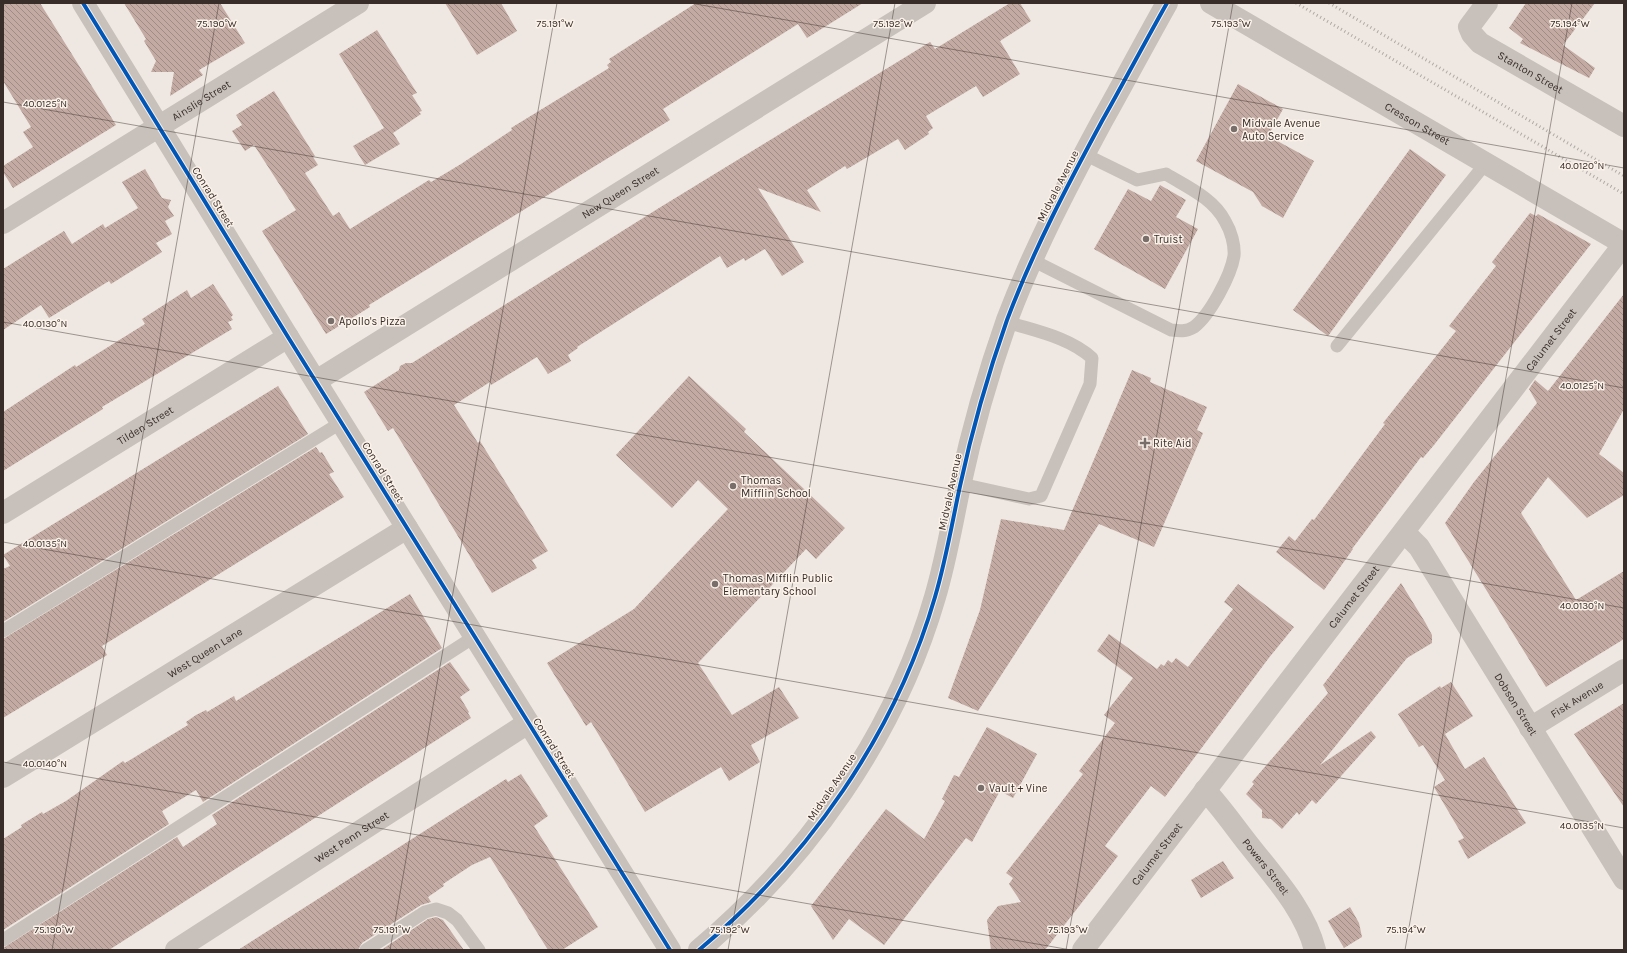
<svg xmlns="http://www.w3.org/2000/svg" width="1627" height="953" viewBox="0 0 1627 953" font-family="Karla,sans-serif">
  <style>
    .building { fill: url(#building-back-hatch) }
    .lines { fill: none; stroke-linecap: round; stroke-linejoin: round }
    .service { stroke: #c7c0bb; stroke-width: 13 }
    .minor { stroke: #c7c0bb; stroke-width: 22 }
    .tertiary { stroke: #c7c0bb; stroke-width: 22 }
    .rail { stroke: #afa9a5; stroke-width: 3; stroke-dasharray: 1 3; stroke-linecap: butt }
    .cycleway-casing { stroke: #fbf2ea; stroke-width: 6 }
    .cycleway { stroke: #0057b8; stroke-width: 4 }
    .ticks { fill: none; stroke: #392d29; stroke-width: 1; stroke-opacity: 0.45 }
    .poi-dot { fill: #796e6a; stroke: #fbf2ea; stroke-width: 1.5 }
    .labels { text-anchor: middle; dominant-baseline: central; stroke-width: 3; stroke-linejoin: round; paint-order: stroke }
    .street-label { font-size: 11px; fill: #392d29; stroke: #fbf2ea }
    .poi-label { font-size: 11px; fill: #392d29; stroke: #fbf2ea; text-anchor: start }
    .ticks-label { font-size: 10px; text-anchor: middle; fill: #392d29; stroke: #fbf2ea; stroke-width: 3; stroke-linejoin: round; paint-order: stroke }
  </style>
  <defs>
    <pattern id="building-back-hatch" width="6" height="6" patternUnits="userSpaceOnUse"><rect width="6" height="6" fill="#c3aba3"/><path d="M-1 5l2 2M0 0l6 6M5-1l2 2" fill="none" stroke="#9f8c85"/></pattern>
  </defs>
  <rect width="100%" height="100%" fill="#efe8e2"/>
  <path class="building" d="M3,3H40L116,125L13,188L3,172V166L33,147L23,132L31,127L3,81Z
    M124,3H220L245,43L199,70L203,75L170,96L174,72H151L156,61L144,41L146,39Z
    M445,3H501L517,31L477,55Z
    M696,3H863L807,38L798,24L663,109L670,120L369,305L370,307L326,334L262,231L296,210L254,145L245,151L232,131L242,125L236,115L274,91L315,156L313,157L318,165L305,173L333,216L339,212L350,229L429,180L431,182L461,164L512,130L511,128L609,68L607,65L611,62L609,59Z
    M1010,3H1020L1031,21L1000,41L1020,74L983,97L976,86L926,116L933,128L928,132L929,134L905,150L898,139L847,169L845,166L807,190L821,212L758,188L804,262L782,276L765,249L745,261L744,258L727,268L720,256L577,347L578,348L568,355L571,361L548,374L537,357L491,385L490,382L454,405L478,443L480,441L548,551L532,560L537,568L492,593L393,428L388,431L364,392L399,370L400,366L406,363H412L659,208L930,42L935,49Z
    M1526,3H1595L1563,45L1595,68L1589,78L1520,43L1523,39L1509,28Z
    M377,30L417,93L412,95L422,111L419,112L421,114L393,133L400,144L365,165L353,146L384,128L339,54Z
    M1238,84L1283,109L1268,136L1314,161L1283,218L1262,206L1253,192L1196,161Z
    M1410,149L1446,175L1328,336L1293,310Z
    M145,169L162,198L171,200L168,207L174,216L165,221L172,234L156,243L162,252L111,284L109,281L49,318L41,305L3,330V269L64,231L72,244L103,224L105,228L138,208L122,182Z
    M1160,185L1186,200L1176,217L1198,229L1165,289L1094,249L1128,189L1151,201Z
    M1530,213L1536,216L1538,214L1591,244L1434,445L1423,458L1421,457L1352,549H1353L1324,590L1276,552L1289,536L1295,541L1312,519L1314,520L1385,424L1383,423L1456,331L1449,326L1496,266L1492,262Z
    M213,284L233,315L231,317L233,320L228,322L232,329L102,407L103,409L3,471V412L75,365L76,367L145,324L142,319L187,290L191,298Z
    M1624,294V409L1599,454L1624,473V495L1587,518L1548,477L1521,513L1576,600L1624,571V639L1546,687L1445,523L1474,482L1537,403L1529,389L1535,380L1548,391Z
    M1132,370L1151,378L1150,382L1207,407L1197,430L1203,433L1154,547L1099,524L978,711L948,698L980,610L1001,519L1064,530Z
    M689,376L746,429L744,432L845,528L816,559L806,549L698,663L732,715L779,687L799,718L751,745L760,762L729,781L721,767L645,812L591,722L586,726L547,663L634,609L728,509L698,480L672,508L616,455Z
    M278,386L308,434L3,622V569L10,566L3,555Z
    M316,447L320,453L322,452L334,472L329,474L344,497L102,646L107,655L3,718V639Z
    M1401,583L1425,622L1432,635V643L1407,658L1320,765L1371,731L1376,737L1316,804L1312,800L1299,815L1297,812L1282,829L1271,819L1262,818V810L1246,794L1254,784L1252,782L1328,693L1323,685Z
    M1238,584L1294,627L1268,659L1165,797L1151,786L1105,846L1118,856L1045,950H991L987,920L998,906L1021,902L1009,884L1013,878L1006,873L1083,774L1079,771L1115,723L1104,715L1133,678L1097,651L1109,634L1157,669L1161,664L1164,666L1168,660L1172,663L1176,658L1188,667L1233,609L1224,602Z
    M410,594L442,648L203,802L196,790L162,811L169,824L3,930V839L22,827L21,825L42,812L43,814L66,801L123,761L125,763L188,725L186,722L196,715L206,710L207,712L234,696L236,701Z
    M450,662L470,690L460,697L469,712L468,713L471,718L109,950H3V948L177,837L183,847L217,824L212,815Z
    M1451,682L1473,716L1445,734L1465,769L1484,757L1526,823L1468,859L1458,841L1464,838L1434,787L1445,780L1423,745L1419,747L1398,714L1440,686L1441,688Z
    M1624,703V807L1574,734Z
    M987,727L1037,754L1013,798L1000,791L972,842L966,838L884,945L849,919L833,940L811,906L886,809L924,839L945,801L942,799L954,775L959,777Z
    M521,774L548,816L534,826L598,927L562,950H548L490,857L472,865L443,884L444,886L428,897L431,902L421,905L362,943L358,950H238L506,779L508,782Z
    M1223,861L1234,878L1201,898L1191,880Z
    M1350,907L1359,923L1362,937L1344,948L1328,921Z
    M436,917L443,920L464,950H381L428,919Z"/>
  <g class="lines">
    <path class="service" d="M1032,260L1171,330C1179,331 1186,332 1194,327C1210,315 1231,275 1234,256C1235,245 1231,231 1225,221C1213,198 1187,187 1166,174L1137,180L1084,154
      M1337,346L1486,163
      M961,484L1029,499L1041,496L1090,384L1092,358C1069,337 1035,331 1007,322
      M3,631L342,422
      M3,940L474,637
      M366,950L425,912L436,909L448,913L457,920L479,950"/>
    <g class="minor">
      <path d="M83,3L288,337L670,950"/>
      <path id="s1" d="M1211,3L1624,244"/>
      <path id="s2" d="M1487,3L1469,27L1472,34L1480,43L1624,126"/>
      <path id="s3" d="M3,223L358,3"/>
      <path id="s4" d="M316,381L925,3"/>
      <path id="s5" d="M3,513L288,337"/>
      <path id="s6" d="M1404,532L1419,547L1624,879"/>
      <path id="s7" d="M1530,728L1624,670"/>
      <path id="s8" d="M3,777L407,528"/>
      <path id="s9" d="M1205,790C1221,807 1234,826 1249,845C1274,877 1305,910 1315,950"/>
      <path id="s10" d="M176,950L528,723"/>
      <path id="s11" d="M1083,950L1624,244"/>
    </g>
    <path class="tertiary" d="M699,950C808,858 895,735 935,597C946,560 952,523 960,486C972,430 988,374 1007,320C1033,251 1067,186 1102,121C1124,82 1145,42 1167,3"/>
    <path class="rail" d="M1296,3L1624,194
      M1329,3L1624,176"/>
    <defs>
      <path id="cycleway" d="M83,3L288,337L670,950
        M699,950C808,858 895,735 935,597C946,560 952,523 960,486C972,430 988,374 1007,320C1033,251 1067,186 1102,121C1124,82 1145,42 1167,3"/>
    </defs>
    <use href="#cycleway" class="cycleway-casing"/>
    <use href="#cycleway" class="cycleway"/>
  </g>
  <path class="ticks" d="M690,3L1624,168M3,102L1624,388M3,322L1624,608M3,542L1624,828M3,762L1071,950M52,950L219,3M390,950L557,3M728,950L895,3M1066,950L1233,3M1405,950L1572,3"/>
  <g class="poi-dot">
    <circle cx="1234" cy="129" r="4"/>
    <circle cx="1146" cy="239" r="4"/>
    <circle cx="331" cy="321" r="4"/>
    <path d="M1143 437h4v4h4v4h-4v4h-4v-4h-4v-4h4z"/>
    <circle cx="733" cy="486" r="4"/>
    <circle cx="715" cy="584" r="4"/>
    <circle cx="981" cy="788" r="4"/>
  </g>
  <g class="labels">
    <g class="street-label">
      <text stroke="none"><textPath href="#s2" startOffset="108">Stanton Street</textPath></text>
      <text stroke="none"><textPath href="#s3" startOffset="233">Ainslie Street</textPath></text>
      <text stroke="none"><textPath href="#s1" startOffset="239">Cresson Street</textPath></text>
      <text transform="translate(1058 186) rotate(-63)">Midvale Avenue</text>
      <text stroke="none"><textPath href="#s4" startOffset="358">New Queen Street</textPath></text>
      <text transform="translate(213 197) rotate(58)">Conrad Street</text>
      <text stroke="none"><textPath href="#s11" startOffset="769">Calumet Street</textPath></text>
      <text stroke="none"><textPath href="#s5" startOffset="167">Tilden Street</textPath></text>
      <text transform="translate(383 472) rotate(58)">Conrad Street</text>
      <text transform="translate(950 492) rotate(-78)">Midvale Avenue</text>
      <text stroke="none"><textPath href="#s11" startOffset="445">Calumet Street</textPath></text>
      <text stroke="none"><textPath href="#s8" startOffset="237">West Queen Lane</textPath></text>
      <text stroke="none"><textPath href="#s7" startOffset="55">Fisk Avenue</textPath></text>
      <text stroke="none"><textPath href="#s6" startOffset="206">Dobson Street</textPath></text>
      <text transform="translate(554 748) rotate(58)">Conrad Street</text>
      <text transform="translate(832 787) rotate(-56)">Midvale Avenue</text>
      <text stroke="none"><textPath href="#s10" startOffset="209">West Penn Street</textPath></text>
      <text stroke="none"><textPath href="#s11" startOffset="121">Calumet Street</textPath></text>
      <text stroke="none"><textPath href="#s9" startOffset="98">Powers Street</textPath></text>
    </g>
    <g class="poi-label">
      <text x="1242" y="123">Midvale Avenue<tspan x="1242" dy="13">Auto Service</tspan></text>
      <text x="1154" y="239">Truist</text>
      <text x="339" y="321">Apollo's Pizza</text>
      <text x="1153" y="443">Rite Aid</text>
      <text x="741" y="480">Thomas<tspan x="741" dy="13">Mifflin School</tspan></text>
      <text x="723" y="578">Thomas Mifflin Public<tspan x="723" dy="13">Elementary School</tspan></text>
      <text x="989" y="788">Vault + Vine</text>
    </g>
  </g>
  <g class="ticks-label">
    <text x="555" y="27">75.191°W</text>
    <text x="217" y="27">75.190°W</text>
    <text x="893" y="27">75.192°W</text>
    <text x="1231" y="27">75.193°W</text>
    <text x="1570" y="27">75.194°W</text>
    <text x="45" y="107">40.0125°N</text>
    <text x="1582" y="169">40.0120°N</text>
    <text x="45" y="327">40.0130°N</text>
    <text x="1582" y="389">40.0125°N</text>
    <text x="45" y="547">40.0135°N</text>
    <text x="1582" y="609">40.0130°N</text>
    <text x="45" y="767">40.0140°N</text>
    <text x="1582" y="829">40.0135°N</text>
    <text x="54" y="933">75.190°W</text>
    <text x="392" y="933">75.191°W</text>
    <text x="730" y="933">75.192°W</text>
    <text x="1068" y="933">75.193°W</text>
    <text x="1406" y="933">75.194°W</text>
  </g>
  <rect width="1627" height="953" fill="none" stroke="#392d29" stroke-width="8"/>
</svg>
